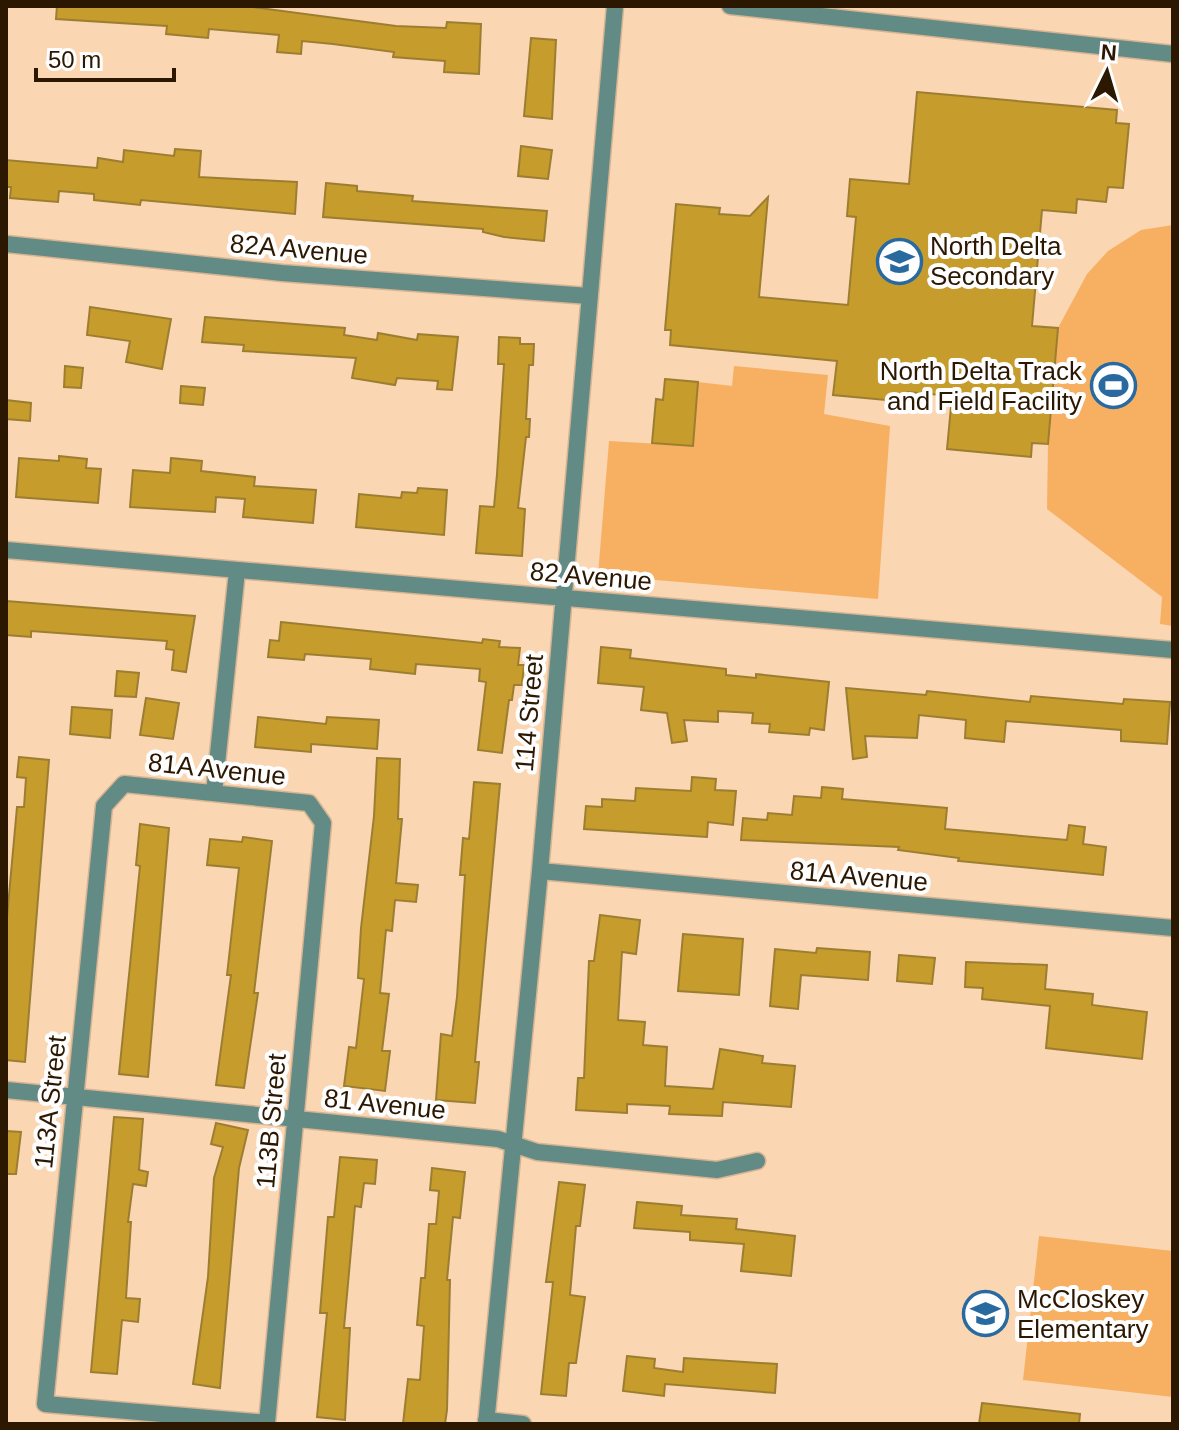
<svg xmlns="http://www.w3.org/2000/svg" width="1179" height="1430" viewBox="0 0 1179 1430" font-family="Helvetica,sans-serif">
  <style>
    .green { fill: #f7b062 }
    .building { fill: #c69c2d; stroke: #9d7e31; stroke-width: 2 }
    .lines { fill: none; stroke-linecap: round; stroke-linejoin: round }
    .street-casing { stroke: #d5b493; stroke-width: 19 }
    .street { stroke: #628b86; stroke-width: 16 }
    .labels { text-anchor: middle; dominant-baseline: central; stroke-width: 8; stroke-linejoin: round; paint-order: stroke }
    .poi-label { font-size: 26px; fill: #2c1700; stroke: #fefefe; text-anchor: start }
    .street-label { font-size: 26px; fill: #2c1700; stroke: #fefefe }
  </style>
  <rect width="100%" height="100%" fill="#fad6b3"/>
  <path class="green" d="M1173,225V626L1160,624L1162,597L1047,509L1048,444L1058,328L1087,274L1108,251L1141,230Z
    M734,366L828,375L824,414L890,426L878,599L598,575L609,441L693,446L698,382L732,386Z
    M1039,1236L1173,1251V1397L1023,1380Z"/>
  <path class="building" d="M57,6H245L396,26L446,28L447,22L481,24L479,74L444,72L445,61L393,57L394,52L333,44L302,41L301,54L277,52L279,35L209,29L208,38L166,34L167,26L56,19Z
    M531,38L556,40L552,119L524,116Z
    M917,92L1117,110L1116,123L1129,124L1123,188L1108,187L1106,202L1077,199L1076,213L1042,210L1032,326L1058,328L1048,444L1032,443L1031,457L947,449L952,396L908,392L907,402L833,395L837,361L670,345L671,330H665L676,204L720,208L719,214L750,216L768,197L759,297L848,305L856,217L847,216L850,179L909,184Z
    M521,146L552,150L548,179L518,176Z
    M175,149L201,151L199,177L297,182L295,214L141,200L140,205L94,200V194L59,191L58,202L10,198L11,187H6V160L97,168L98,158L123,162L124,150L174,156Z
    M326,183L357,186V191L413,196L412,201L547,211L544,241L504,237L483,232V229L323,217Z
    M90,307L171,319L162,369L126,362L130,341L87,335Z
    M205,317L345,328L344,335L377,340L378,333L417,340L418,334L458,337L452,390L437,389L438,381L397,378L395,385L352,378L356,358L243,351L244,345L202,342Z
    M499,337L520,338V344H534L533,365H529L526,419H530L529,437H526L518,508L525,509L522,556L476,553L480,506L494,507L497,474L504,364H498Z
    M65,366L83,368L81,388L64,387Z
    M665,379L698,382L693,446L652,443L656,399L663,400Z
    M181,386L205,388L203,405L180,403Z
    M6,400L31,403L30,421L6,419Z
    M59,456L87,459L86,468L101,469L98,503L16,497L19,458L59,461Z
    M171,458L202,461L201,471L255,477L254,486L316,490L313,523L243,517L245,499L216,497L215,512L130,507L133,470L170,473Z
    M418,488L447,490L444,535L356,527L359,494L401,498L402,492L417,493Z
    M6,601L195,616L186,672L172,670L174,650L166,649L167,641L31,631V637L6,635Z
    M281,622L482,643L483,639L500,641L499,647L520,648L518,665H524L522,685H514L512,700H509L502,753L478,750L486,682L479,681L480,669L416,664L415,674L370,669L371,659L305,654L304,660L268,657L270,640L279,641Z
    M601,647L631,650L630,658L726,669V675L756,678V674L829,682L824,730L810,728L809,735L769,732L770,724L752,723L753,713L718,711V722L684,720L687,741L672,743L667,713L641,710L644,687L598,683Z
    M117,671L139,673L136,697L115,696Z
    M846,688L926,695L927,691L1030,702L1031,696L1123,704L1124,699L1170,702L1167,744L1121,741V730L1006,721L1004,742L965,738L966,720L919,715L917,738L865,736L867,757L853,759Z
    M146,698L179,703L173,739L140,735Z
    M72,707L112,710L110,738L70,734Z
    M258,717L326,724L327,717L379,720L377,749L311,744V752L255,747Z
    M19,757L49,760L25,1062L6,1060V928L17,807H24L26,778L17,777Z
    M377,758L400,759L398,819H402L396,883L418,885L416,902L395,900L392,931L386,930L380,993L389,994L382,1051H390L385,1091L344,1086L349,1047L356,1048L364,979L358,978L361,928L374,816Z
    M692,777L716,779L715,790L736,791L733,825L708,822L707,837L584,829L586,806L602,807V799L635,801L636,788L691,791Z
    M474,782L500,784L475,1062H479L475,1103L436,1100L441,1034L452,1036L457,997L465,875H460L463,838L469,839Z
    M822,787L843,789L842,799L947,808L945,829L1067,840L1069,825L1085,827L1083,844L1106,847L1103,875L958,861L959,858L898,850L899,847L741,840L743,818L767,820L768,813L792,815L794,796L821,798Z
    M140,824L169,828L148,1077L119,1074L140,866L136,865Z
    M243,837L272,841L254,993H258L244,1088L216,1085L231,975H227L239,868L207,865L210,839L242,842Z
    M600,915L640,920L636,954L622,952L618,1020L645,1022L643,1045L667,1047L665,1086L713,1089L720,1049L763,1056L762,1063L795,1066L791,1107L723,1102L722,1116L669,1114L670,1106L627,1104V1113L576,1110L578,1078H584L589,961H594Z
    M683,934L743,939L739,995L678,991Z
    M817,948L870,952L868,980L801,975L798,1009L770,1006L775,949L816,953Z
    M899,955L935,958L932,984L897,981Z
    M966,962L1047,965L1045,989L1093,994L1092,1005L1147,1012L1142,1059L1046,1048L1050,1006L982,999L983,988L965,987Z
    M114,1117L143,1119L139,1170L148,1172L146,1186L133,1184L128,1222H131L126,1298L140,1299L138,1322L122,1320L117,1374L91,1372Z
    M216,1123L248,1130L239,1168L220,1388L193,1384L208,1277L214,1178L223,1147L211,1144Z
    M6,1131L21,1132L16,1174H6Z
    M340,1157L377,1160L375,1184L364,1183L361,1207L355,1206L344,1328H350L345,1420L317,1417L327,1313H320L328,1217H334Z
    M432,1168L465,1172L460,1218L453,1217L447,1280H450L447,1410L445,1424H403L408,1379L420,1380L424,1326L417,1325L421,1278H425L429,1224H436L439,1191L430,1190Z
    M559,1182L585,1185L580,1226H576L570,1295L585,1297L576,1363H569L566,1396L541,1394L553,1282H546Z
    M637,1202L682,1206L681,1215L737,1219L736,1229L795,1236L791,1276L741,1271L744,1244L690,1240V1232L634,1228Z
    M627,1356L655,1359L654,1368L683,1372L684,1358L777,1364L775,1393L665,1384L664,1396L623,1391Z
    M982,1403L1080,1414L1079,1424H979Z"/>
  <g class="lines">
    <defs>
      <path id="street" d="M730,6L1173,54
        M6,244L282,273L589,296
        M6,550L1173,650
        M214,793L237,571
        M540,871L1173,928
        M6,1090L498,1139L537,1152L717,1170L757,1161
        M486,1420L523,1424
        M267,1424V1423L323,823L309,803L124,784L104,806L45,1404L267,1423
        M486,1424L540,871L615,6"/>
    </defs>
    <use href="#street" class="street-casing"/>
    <use href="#street" class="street"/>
  </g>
  <defs>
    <symbol id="school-ring" viewBox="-11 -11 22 22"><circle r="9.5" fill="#fefefe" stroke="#286aa0" stroke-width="1.5"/><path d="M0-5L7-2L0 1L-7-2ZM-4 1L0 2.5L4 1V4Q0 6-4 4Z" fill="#286aa0"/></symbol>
    <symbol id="stadium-ring" viewBox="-11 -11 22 22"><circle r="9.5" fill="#fefefe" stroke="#286aa0" stroke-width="1.5"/><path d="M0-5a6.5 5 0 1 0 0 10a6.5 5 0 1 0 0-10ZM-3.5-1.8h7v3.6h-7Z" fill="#286aa0"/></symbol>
  </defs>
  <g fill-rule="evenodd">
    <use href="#school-ring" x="874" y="236" width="51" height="51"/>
    <use href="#stadium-ring" x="1088" y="360" width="51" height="51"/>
    <use href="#school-ring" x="960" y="1288" width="51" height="51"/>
  </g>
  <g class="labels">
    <g class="poi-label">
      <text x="930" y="246">North Delta<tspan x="930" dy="30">Secondary</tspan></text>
      <text x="1082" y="371" text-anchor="end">North Delta Track<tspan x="1082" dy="30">and Field Facility</tspan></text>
      <text x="1017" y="1299">McCloskey<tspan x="1017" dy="30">Elementary</tspan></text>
    </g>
    <g class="street-label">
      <text transform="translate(299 249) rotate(5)">82A Avenue</text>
      <text transform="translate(591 576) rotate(5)">82 Avenue</text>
      <text transform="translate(529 713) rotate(-85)">114 Street</text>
      <text transform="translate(217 769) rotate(6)">81A Avenue</text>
      <text transform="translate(859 876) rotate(5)">81A Avenue</text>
      <text transform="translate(50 1102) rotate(-84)">113A Street</text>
      <text transform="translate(385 1104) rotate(6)">81 Avenue</text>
      <text transform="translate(271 1121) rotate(-85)">113B Street</text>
    </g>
  </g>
  <rect width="1179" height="1430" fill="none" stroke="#2c1700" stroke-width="16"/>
  <g transform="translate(1107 72) rotate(5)" stroke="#fefefe" stroke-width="6" paint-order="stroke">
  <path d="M0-6L14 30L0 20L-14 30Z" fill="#2c1700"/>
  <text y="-12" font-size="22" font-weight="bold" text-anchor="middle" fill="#2c1700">N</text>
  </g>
  <path d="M36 68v12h138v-12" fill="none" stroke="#2c1700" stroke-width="4"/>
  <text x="48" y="68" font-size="24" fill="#2c1700" stroke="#fefefe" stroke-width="6" paint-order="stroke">50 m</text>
</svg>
